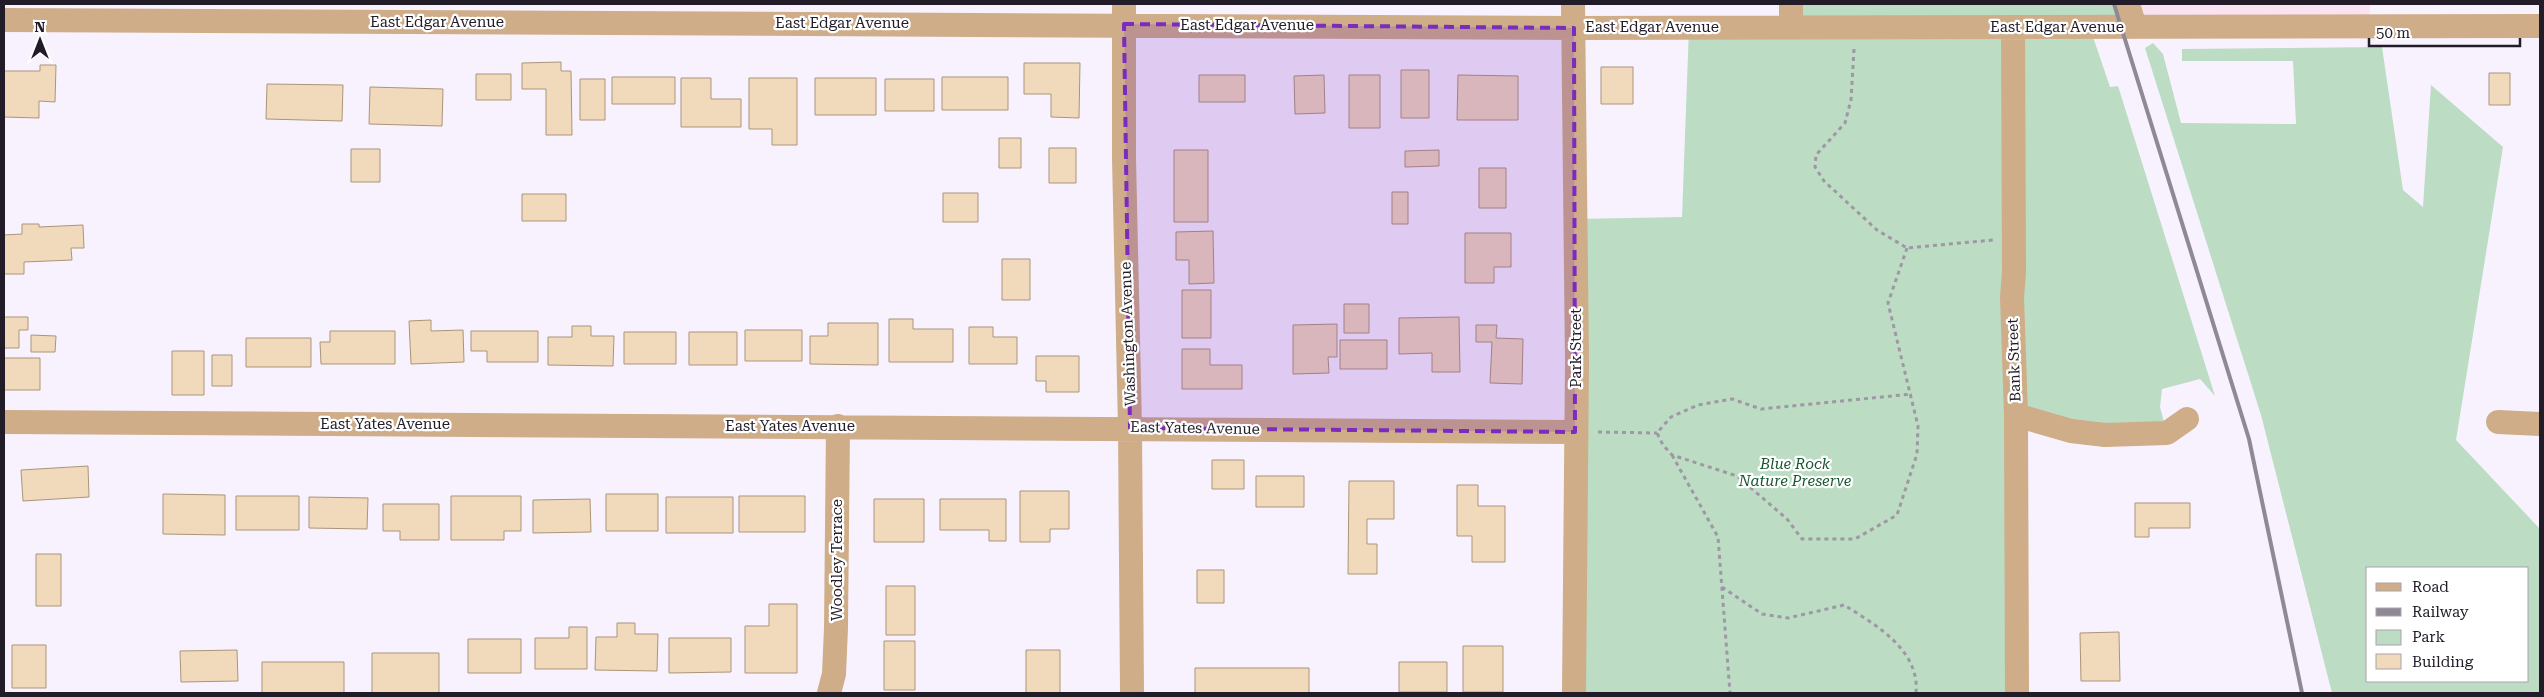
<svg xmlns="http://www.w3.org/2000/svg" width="2544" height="697" viewBox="0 0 2544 697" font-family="'Roboto Serif',serif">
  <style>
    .industrial { fill: #fae3f1 }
    .green { fill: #bcdcc4; fill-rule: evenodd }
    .building { fill: #f1d9bc; stroke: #ab9579 }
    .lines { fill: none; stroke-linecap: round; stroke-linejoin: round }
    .path { stroke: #9e98a5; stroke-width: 3; stroke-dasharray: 4 4; stroke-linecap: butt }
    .minor { stroke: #cead88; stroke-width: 24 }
    .rail { stroke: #8f8996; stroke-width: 4 }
    .marked { fill: #7b2cbf; fill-opacity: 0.2; stroke: #7b2cbf; stroke-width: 4; stroke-dasharray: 10 6; stroke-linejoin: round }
    .labels { text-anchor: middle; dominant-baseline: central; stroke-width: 4.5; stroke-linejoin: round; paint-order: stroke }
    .street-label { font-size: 15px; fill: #221c28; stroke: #fff }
    .park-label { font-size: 15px; font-style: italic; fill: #185530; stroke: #fff }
  </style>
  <rect width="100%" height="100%" fill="#f8f2ff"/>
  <path class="industrial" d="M2116,4H2370L2369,27L2164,26Z"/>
  <path class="green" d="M1791,4H2128L2135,27L2090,28L2110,87L2118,86L2215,396L2200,379L2162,389L2160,407L2167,433L2016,415L2017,693H1574L1575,219L1682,217L1689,27H1790Z
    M2153,43L2163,54L2181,123L2296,124L2293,61H2182V49L2382,47L2403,190L2423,207L2431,85L2503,147L2456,440L2540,529V693H2332L2261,415L2145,48ZM2528,568V681H2368V568Z"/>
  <path class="building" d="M561,62V71H571L572,135H546V89H522V63Z
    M1024,63H1080L1079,118L1051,117V94H1024Z
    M40,65H56L55,102L39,101V118L4,117V71H40Z
    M1601,67H1633V104H1601Z
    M1401,70H1429V118H1401Z
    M2489,73H2510V105H2489Z
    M476,74H511V100H476Z
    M1199,75H1245V102H1199Z
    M1324,75L1325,113L1295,114L1294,76Z
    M1349,75H1380V128H1349Z
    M1458,75L1518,76V120H1457Z
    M612,77H675V104H612Z
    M942,77H1008V110H942Z
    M681,78H711V99H741V127H681Z
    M749,78H797V145H772V129H749Z
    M815,78H876V115H815Z
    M580,79H605V120H580Z
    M885,79H934V111H885Z
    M267,84L343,85L342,121L266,119Z
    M370,87L443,89L442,126L369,124Z
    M999,138H1021V168H999Z
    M1049,148H1076V183H1049Z
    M351,149H380V182H351Z
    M1174,150H1208V222H1174Z
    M1439,150V166L1405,167V151Z
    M1479,168H1506V208H1479Z
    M1392,192H1408V224H1392Z
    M943,193H978V222H943Z
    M522,194H566V221H522Z
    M22,224H39V227L83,225L84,248H71L72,260L24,262V274H4V235L22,234Z
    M1213,231L1214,283L1189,284V260H1176V232Z
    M1465,233H1511V267H1494V283H1465Z
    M1002,259H1030V300H1002Z
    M1182,290H1211V338H1182Z
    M1344,304H1369V333H1344Z
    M4,317H28V330H19V348H4Z
    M1459,317L1460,372H1432V353L1399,354V318Z
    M889,319H913V329H953V362H889Z
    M431,320V331L463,330L464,362L411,364L409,321Z
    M828,323H878V365L810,364V336H828Z
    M1337,324V357H1328L1329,373L1293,374V325Z
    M1476,325H1497L1496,338L1523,339L1522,384L1490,383L1492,342H1476Z
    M572,326H591V336H614L613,366L548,365V337H572Z
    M969,327H993V337H1017V364H969Z
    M745,330H802V361H745Z
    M330,331H395V364H321L320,342H330Z
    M471,331H538V362H487V351H471Z
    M624,332H676V364H624Z
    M689,332H737V365H689Z
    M31,335L56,336L55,352H31Z
    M246,338H311V367H246Z
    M1340,340H1387V369H1340Z
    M1182,349H1210V365H1242V389H1182Z
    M172,351H204V395H172Z
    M212,355H232V386H212Z
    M1036,356H1079V392H1046V381H1036Z
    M4,358H40V390H4Z
    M1212,460H1244V489H1212Z
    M88,466L89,497L23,501L21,470Z
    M1256,476H1304V507H1256Z
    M1349,481H1394V519H1367V544H1377V574H1348Z
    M1457,485H1478V506H1505V562H1472V536H1457Z
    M1020,491H1069V529H1050V542H1020Z
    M163,494L225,495V535L163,534Z
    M606,494H658V531H606Z
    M236,496H299V530H236Z
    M451,496H521V531H504V540H451Z
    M739,496H805V532H739Z
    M309,497L368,498L367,529L309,528Z
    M666,497H733V533H666Z
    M590,499L591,532L533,533V500Z
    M874,499H924V542H874Z
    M940,499H1006V541H989V530H940Z
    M2135,503H2190V528H2149V537H2135Z
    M383,504H439V540H400V531H383Z
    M36,554H61V606H36Z
    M1197,570H1224V603H1197Z
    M886,586H915V635H886Z
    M769,604H797V673H745V626H769Z
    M617,623H635V634H658L657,671L595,670L596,637H617Z
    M569,627H587V669H535V638H569Z
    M2119,632L2120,681H2081L2080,633Z
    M669,638H731V672L669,673Z
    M468,639H521V673H468Z
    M884,641H915V690H884Z
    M12,645H46V688H12Z
    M1463,646H1503V692H1463Z
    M237,650L238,681L181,682L180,651Z
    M1026,650H1060V693H1026Z
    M372,653H439V693H372Z
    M262,662H344V693H262Z
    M1399,662H1447V692H1399Z
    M1195,668H1309V693H1195Z"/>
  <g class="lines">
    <path class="path" d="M1854,49L1851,100L1845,123L1816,155L1815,167L1824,181L1877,230L1907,248L1993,240
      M1907,248L1888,303L1918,426L1917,454L1897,515L1855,539H1802L1787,519L1737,476L1672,455L1663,445L1657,433L1671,417L1698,405L1732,399L1761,409L1912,394
      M1598,432L1657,433
      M1672,455L1718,537L1730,693
      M1722,587L1762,614L1788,618L1844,605C1876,625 1920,650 1916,693"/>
    <path class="minor" d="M1124,4V158L1130,428L1132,693
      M1573,4L1577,362L1574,693
      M2128,4L2135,27
      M4,20L1574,28L2540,26
      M1791,27V4
      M2013,27L2014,272L2012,297L2016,415L2017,693
      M2016,415L2071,431L2105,435L2167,433L2187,419
      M4,422L1575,432
      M2498,422L2540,424
      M829,693L834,674L836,628L838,426"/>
    <path class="rail" d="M2114,4L2249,439L2302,693"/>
  </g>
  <path class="marked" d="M1124,24L1574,28L1575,432L1130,428Z"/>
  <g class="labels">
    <g class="street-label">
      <text x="437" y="22">East Edgar Avenue</text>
      <text x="842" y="23">East Edgar Avenue</text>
      <text x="1247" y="25">East Edgar Avenue</text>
      <text x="1652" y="27">East Edgar Avenue</text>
      <text x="2057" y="27">East Edgar Avenue</text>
      <text transform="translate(1128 334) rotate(-92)">Washington Avenue</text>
      <text transform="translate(1576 348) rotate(-90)">Park Street</text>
      <text transform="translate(2014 360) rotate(-92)">Bank Street</text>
      <text x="385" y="424">East Yates Avenue</text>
      <text x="790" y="426">East Yates Avenue</text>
      <text transform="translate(1195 428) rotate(1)">East Yates Avenue</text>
      <text transform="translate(837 560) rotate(-90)">Woodley Terrace</text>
    </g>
    <g class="park-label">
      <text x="1795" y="464">Blue Rock<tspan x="1795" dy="17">Nature Preserve</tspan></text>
    </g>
  </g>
  <rect width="2544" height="697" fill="none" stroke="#221c28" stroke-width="10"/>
  <rect x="2366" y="567" width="162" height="115" fill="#ffffff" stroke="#a7a4a9"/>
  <rect x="2376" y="583" width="25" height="8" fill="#cead88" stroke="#a7a4a9"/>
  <text x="2412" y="592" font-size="15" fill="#221c28">Road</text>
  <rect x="2376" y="608" width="25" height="8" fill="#8f8996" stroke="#a7a4a9"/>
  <text x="2412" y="617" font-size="15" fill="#221c28">Railway</text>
  <rect x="2376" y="630" width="25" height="15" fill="#bcdcc4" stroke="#a7a4a9"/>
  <text x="2412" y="642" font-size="15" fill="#221c28">Park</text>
  <rect x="2376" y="654" width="25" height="15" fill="#f1d9bc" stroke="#a7a4a9"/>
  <text x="2412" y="667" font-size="15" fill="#221c28">Building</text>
  <g transform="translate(40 40)" stroke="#ffffff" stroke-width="4" paint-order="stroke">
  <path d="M0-4L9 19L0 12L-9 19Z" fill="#221c28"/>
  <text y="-8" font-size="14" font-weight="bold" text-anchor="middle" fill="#221c28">N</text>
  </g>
  <path d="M2369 38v8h151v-8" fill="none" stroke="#221c28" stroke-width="2.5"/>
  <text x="2376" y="38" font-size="15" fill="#221c28" stroke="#ffffff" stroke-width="4" paint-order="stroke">50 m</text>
</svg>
